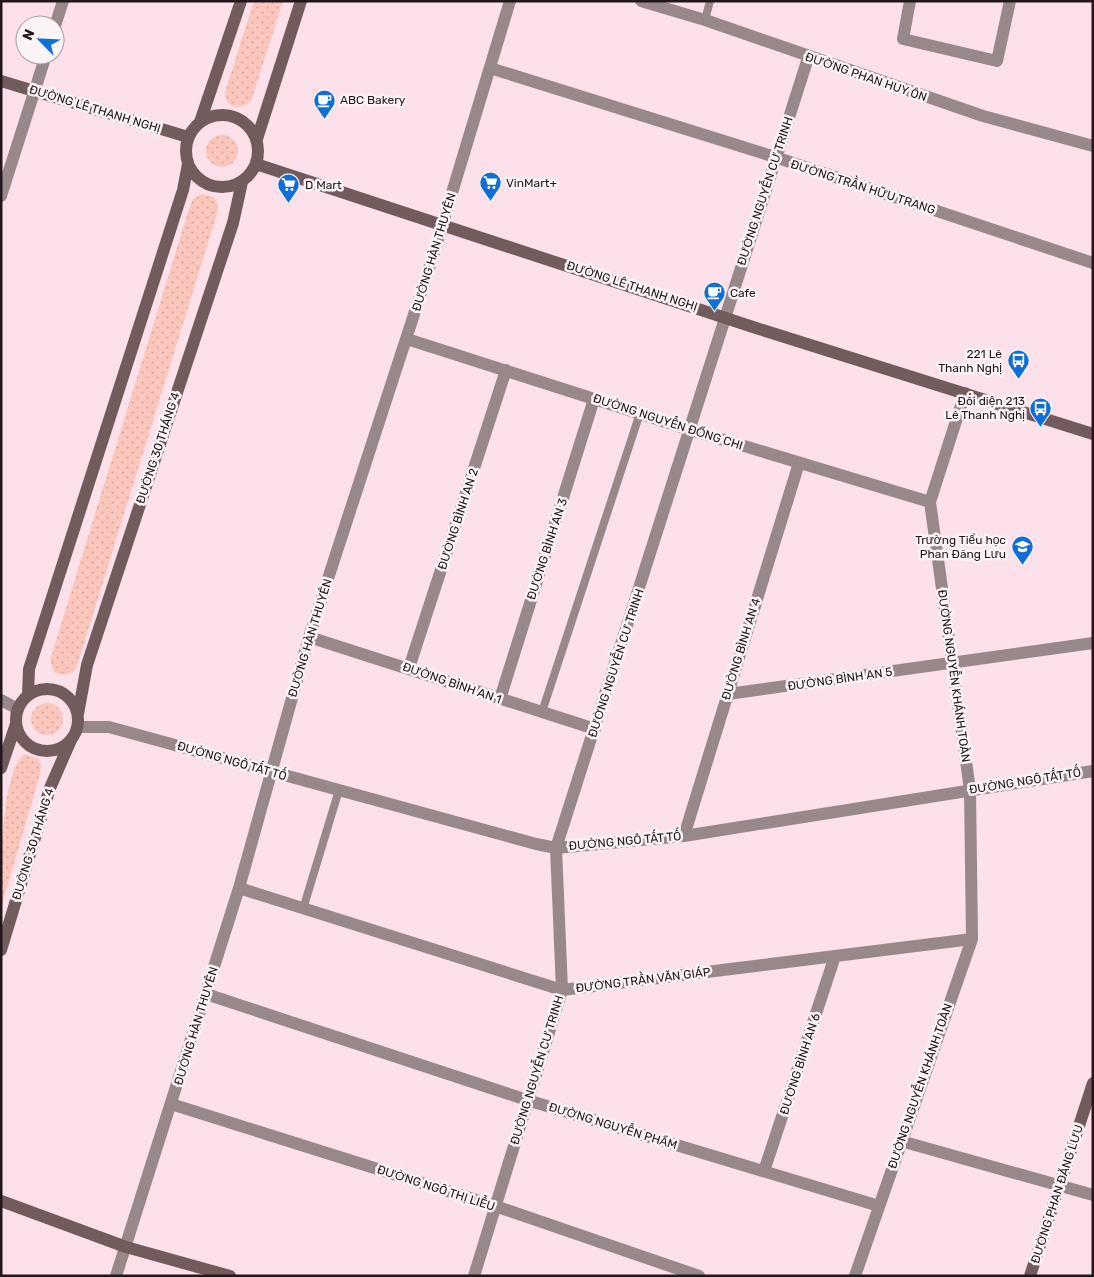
<svg xmlns="http://www.w3.org/2000/svg" width="1094" height="1277" viewBox="0 0 1094 1277" font-family="Rubik,sans-serif">
  <style>
    .grass { fill: url(#grass-dots) }
    .lines { fill: none; stroke-linecap: round; stroke-linejoin: round }
    .lane { stroke: #98888a; stroke-width: 8 }
    .street { stroke: #98888a; stroke-width: 12 }
    .secondary { stroke: #715b5d; stroke-width: 12 }
    .labels { text-anchor: middle; dominant-baseline: central; stroke-width: 5; stroke-linejoin: round; paint-order: stroke }
    .street-label { font-size: 12px; fill: #23171c; stroke: #fbf4f6 }
    .poi-label { font-size: 12px; fill: #23171c; stroke: #fbf4f6; text-anchor: start }
  </style>
  <defs>
    <pattern id="grass-dots" width="8" height="8" patternUnits="userSpaceOnUse" patternTransform="scale(1.25)"><rect width="8" height="8" fill="#fbc7bc"/><path d="M2 2h.1M6 6h.1" fill="none" stroke="#d7aaa1" stroke-width="1.8" stroke-linecap="round"/></pattern>
  </defs>
  <rect width="100%" height="100%" fill="#fce0ea"/>
  <path class="grass" d="M254,1H283L251,101C240,111 225,108 225,92Z
    M206 151a16 16 0 1 1 32 0a16 16 0 1 1-32 0Z
    M202,194L214,197L218,204L217,214L76,669C69,676 64,676 54,672L50,660L189,209L193,199Z
    M31 719a16 16 0 1 1 32 0a16 16 0 1 1-32 0Z
    M25,754L37,758L41,764L40,774L1,908C1,875 0,771 25,754Z"/>
  <g class="lines">
    <path class="lane" d="M705,20L710,1
      M542,712L640,413
      M303,909L339,790"/>
    <path class="street" d="M641,1L705,20L983,116L1093,146
      M910,1L903,39L997,61L1010,1
      M55,26L63,1
      M490,68L775,157L1093,263
      M1,196L46,55
      M407,339L691,430L930,502
      M309,637L595,729
      M409,668L506,370
      M728,694L1093,643
      M500,699L594,399
      M1,700L18,709
      M78,727H109L536,844L556,848L684,836L1093,771
      M684,836L799,463
      M239,888L562,990L972,939
      M206,994L527,1100L879,1206
      M171,1104L495,1206L699,1276
      M901,1141L1093,1195
      M764,1171L835,956
      M116,1276L239,888L309,637L432,259L510,1
      M474,1276L562,990L556,848L808,58
      M855,1276L972,939L970,790L930,502L965,393"/>
    <path class="secondary" d="M1,81L188,137
      M186 151a36 36 0 1 1 72 0a36 36 0 1 1-72 0Z
      M200,122L241,1
      M257,139L301,1
      M256,164L756,328L1093,434
      M16 720a31 31 0 1 1 62 0a31 31 0 1 1-62 0Z
      M28,695L29,669L183,190L188,164
      M78,714L87,665L233,223L242,182
      M1,768L16,724
      M1,950L50,788L71,740
      M1,1201L126,1247L230,1276
      M1030,1276L1093,1083"/>
  </g>
  <defs>
    <symbol id="cafe-pin" viewBox="-11 -11 22 30"><path d="M0 17L-7.5 6A9.5 9.5 0 1 1 7.5 6Z" fill="#0f6ed7" stroke="#fbf4f6"/><path d="M-5.5-4.5H6V0H3Q3 3.5 0 3.5H-2.5Q-5.5 3.5-5.5 0ZM3-3.2v2h1.7v-2ZM-6 4.5H4V6H-6Z" fill="#fff"/></symbol>
    <symbol id="supermarket-pin" viewBox="-11 -11 22 30"><path d="M0 17L-7.5 6A9.5 9.5 0 1 1 7.5 6Z" fill="#0f6ed7" stroke="#fbf4f6"/><path d="M-6-5.5h2.5l.6 2H6L4.5 2H-2.5L-4.4-4H-6ZM-1.5 3.2a1.3 1.3 0 1 0 .1 0ZM3 3.2a1.3 1.3 0 1 0 .1 0Z" fill="#fff"/></symbol>
    <symbol id="bus-pin" viewBox="-11 -11 22 30"><path d="M0 17L-7.5 6A9.5 9.5 0 1 1 7.5 6Z" fill="#0f6ed7" stroke="#fbf4f6"/><path d="M-5-6H5V4H4V6H2V4H-2V6H-4V4H-5ZM-3.5-4V0h7V-4ZM-3.5 1.2v1.5H-2V1.2ZM2 1.2v1.5H3.5V1.2Z" fill="#fff"/></symbol>
    <symbol id="school-pin" viewBox="-11 -11 22 30"><path d="M0 17L-7.5 6A9.5 9.5 0 1 1 7.5 6Z" fill="#0f6ed7" stroke="#fbf4f6"/><path d="M0-5L7-2L0 1L-7-2ZM-4 1L0 2.5L4 1V4Q0 6-4 4Z" fill="#fff"/></symbol>
  </defs>
  <g fill-rule="evenodd">
    <use href="#cafe-pin" x="312" y="88" width="25" height="34"/>
    <use href="#supermarket-pin" x="478" y="170" width="25" height="34"/>
    <use href="#supermarket-pin" x="276" y="172" width="25" height="34"/>
    <use href="#cafe-pin" x="702" y="280" width="25" height="34"/>
    <use href="#bus-pin" x="1006" y="348" width="25" height="34"/>
    <use href="#bus-pin" x="1028" y="396" width="25" height="34"/>
    <use href="#school-pin" x="1010" y="534" width="25" height="34"/>
  </g>
  <g class="labels">
    <g class="street-label">
      <text transform="translate(866 77) rotate(19)">ĐƯỜNG PHAN HUY ÔN</text>
      <text transform="translate(95 109) rotate(17)">ĐƯỜNG LÊ THANH NGHỊ</text>
      <text transform="translate(863 187) rotate(18)">ĐƯỜNG TRẦN HỮU TRANG</text>
      <text transform="translate(765 191) rotate(-72)">ĐƯỜNG NGUYỄN CƯ TRINH</text>
      <text transform="translate(434 252) rotate(-73)">ĐƯỜNG HÀN THUYÊN</text>
      <text transform="translate(632 286) rotate(18)">ĐƯỜNG LÊ THANH NGHỊ</text>
      <text transform="translate(668 422) rotate(18)">ĐƯỜNG NGUYỄN ĐỔNG CHI</text>
      <text transform="translate(158 448) rotate(-72)">ĐƯỜNG 30 THÁNG 4</text>
      <text transform="translate(458 519) rotate(-72)">ĐƯỜNG BÌNH AN 2</text>
      <text transform="translate(547 549) rotate(-72)">ĐƯỜNG BÌNH AN 3</text>
      <text transform="translate(310 638) rotate(-73)">ĐƯỜNG HÀN THUYÊN</text>
      <text transform="translate(741 649) rotate(-73)">ĐƯỜNG BÌNH AN 4</text>
      <text transform="translate(616 663) rotate(-72)">ĐƯỜNG NGUYỄN CƯ TRINH</text>
      <text transform="translate(954 676) rotate(82)">ĐƯỜNG NGUYỄN KHÁNH TOÀN</text>
      <text transform="translate(840 679) rotate(-8)">ĐƯỜNG BÌNH AN 5</text>
      <text transform="translate(452 683) rotate(19)">ĐƯỜNG BÌNH AN 1</text>
      <text transform="translate(232 761) rotate(16)">ĐƯỜNG NGÔ TẤT TỐ</text>
      <text transform="translate(1025 781) rotate(-9)">ĐƯỜNG NGÔ TẤT TỐ</text>
      <text transform="translate(625 841) rotate(-5)">ĐƯỜNG NGÔ TẤT TỐ</text>
      <text transform="translate(33 844) rotate(-73)">ĐƯỜNG 30 THÁNG 4</text>
      <text transform="translate(643 980) rotate(-7)">ĐƯỜNG TRẦN VĂN GIÁP</text>
      <text transform="translate(196 1026) rotate(-73)">ĐƯỜNG HÀN THUYÊN</text>
      <text transform="translate(800 1064) rotate(-72)">ĐƯỜNG BÌNH AN 6</text>
      <text transform="translate(537 1070) rotate(-73)">ĐƯỜNG NGUYỄN CƯ TRINH</text>
      <text transform="translate(920 1086) rotate(-71)">ĐƯỜNG NGUYỄN KHÁNH TOÀN</text>
      <text transform="translate(613 1126) rotate(17)">ĐƯỜNG NGUYỄN PHẨM</text>
      <text transform="translate(436 1188) rotate(18)">ĐƯỜNG NGÔ THỊ LIỄU</text>
      <text transform="translate(1057 1194) rotate(-72)">ĐƯỜNG PHAN ĐĂNG LƯU</text>
    </g>
    <g class="poi-label">
      <text x="340" y="100">ABC Bakery</text>
      <text x="506" y="183">VinMart+</text>
      <text x="305" y="185">D Mart</text>
      <text x="730" y="293">Cafe</text>
      <text x="1002" y="354" text-anchor="end">221 Lê<tspan x="1002" dy="14">Thanh Nghị</tspan></text>
      <text x="1025" y="401" text-anchor="end">Đối diện 213<tspan x="1025" dy="14">Lê Thanh Nghị</tspan></text>
      <text x="1006" y="540" text-anchor="end">Trường Tiểu học<tspan x="1006" dy="14">Phan Đăng Lưu</tspan></text>
    </g>
  </g>
  <rect width="1094" height="1277" fill="none" stroke="#23171c" stroke-width="5"/>
  <g transform="translate(40 40) rotate(294)"><circle r="24" fill="#fbf4f6" stroke="#a59c9f"/>
  <path d="M0-4L9 19L0 12L-9 19Z" fill="#0f6ed7"/>
  <text y="-8" font-size="14" font-weight="bold" text-anchor="middle" fill="#23171c">N</text>
  </g>
</svg>
